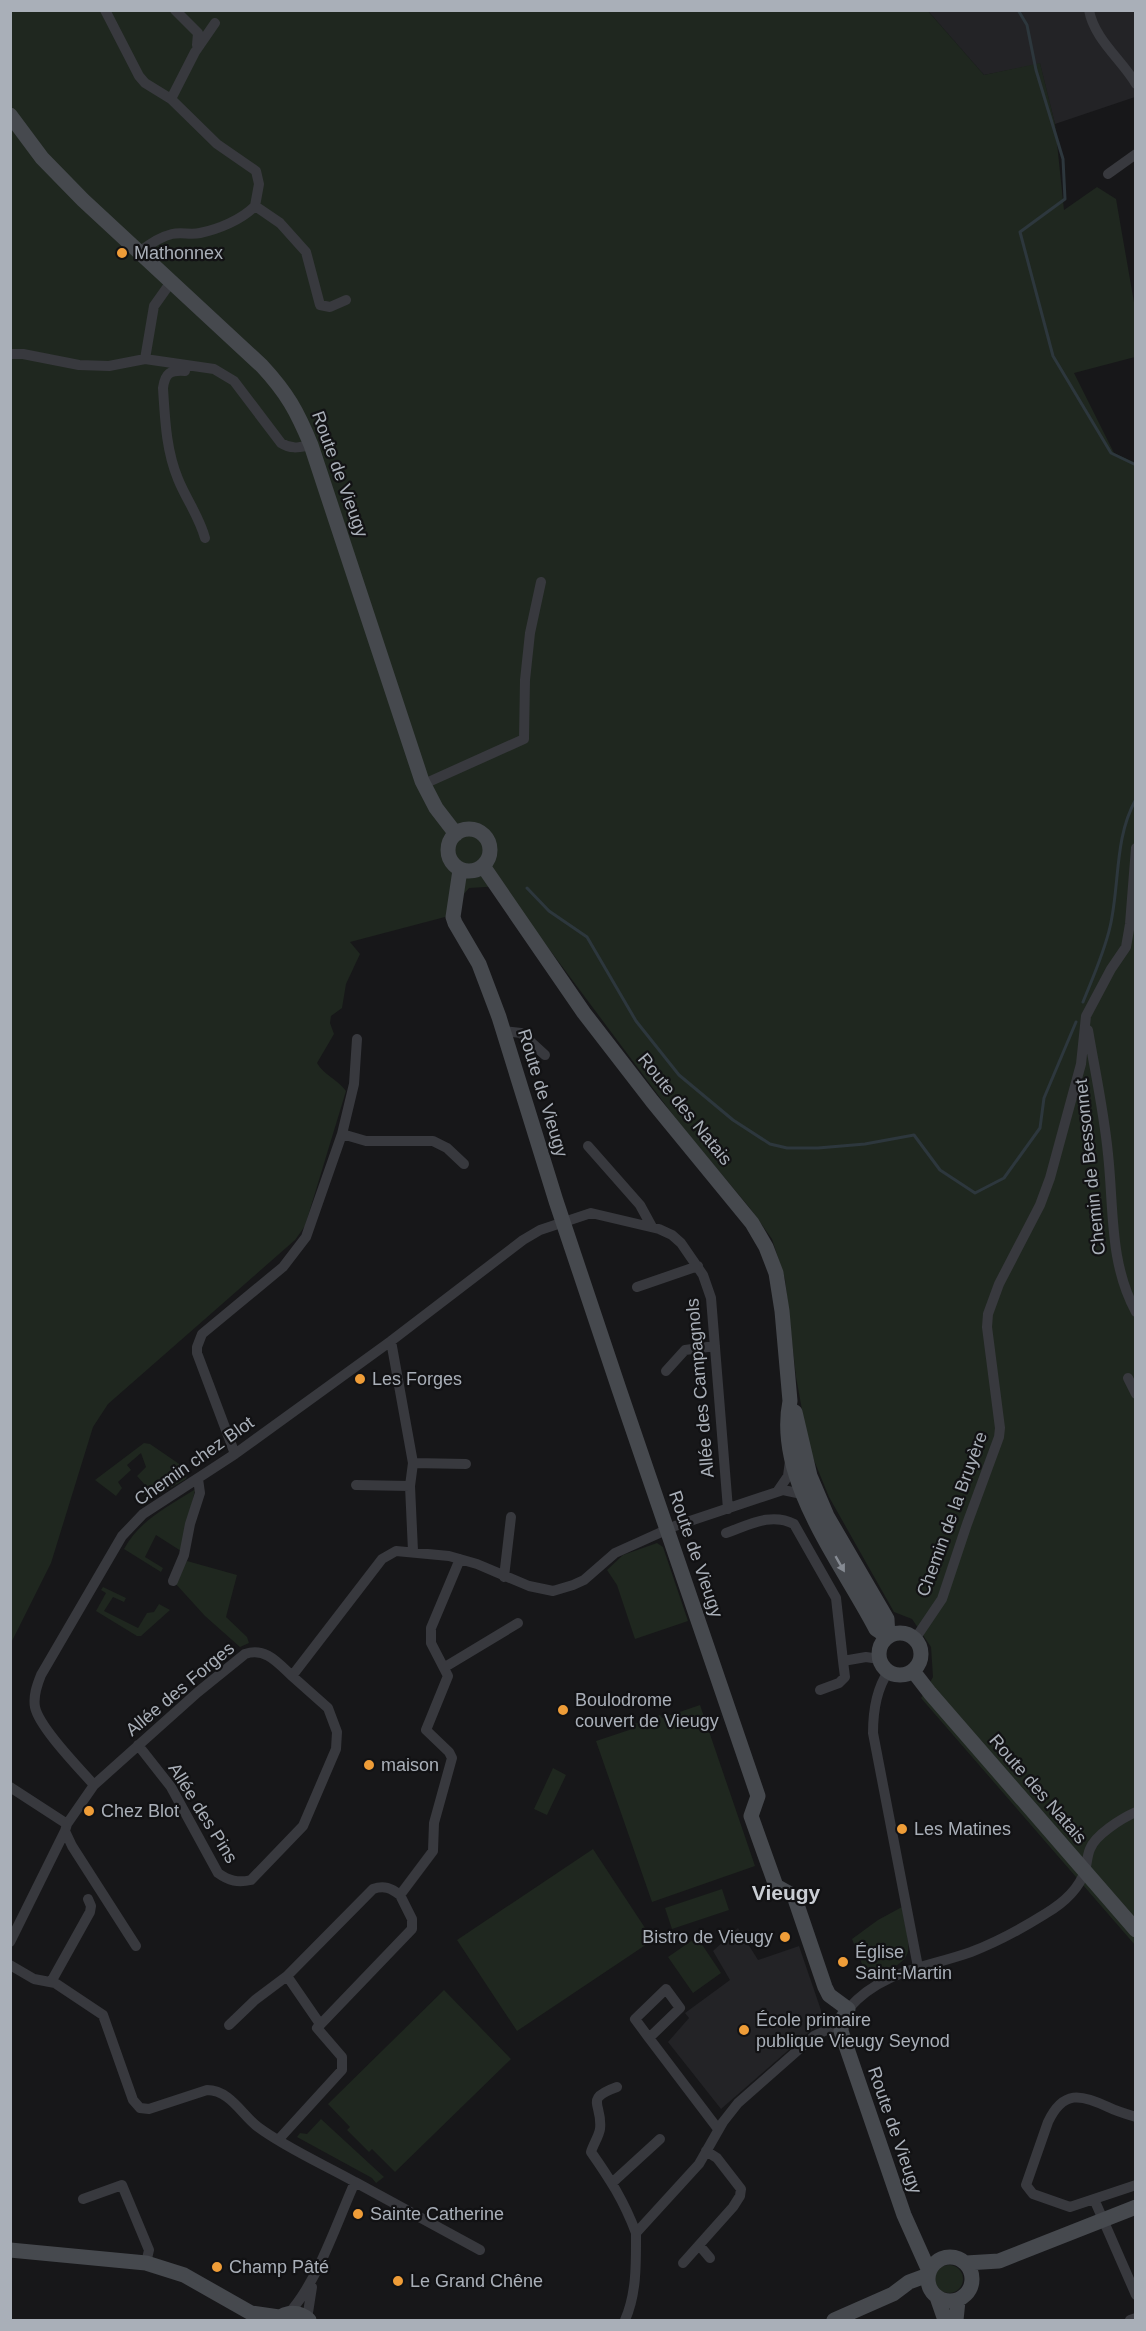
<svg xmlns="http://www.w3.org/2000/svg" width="1146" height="2331" viewBox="0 0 1146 2331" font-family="Arial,sans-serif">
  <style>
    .built { fill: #232326 }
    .green { fill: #1f271f }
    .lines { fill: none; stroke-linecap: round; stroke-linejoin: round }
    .stream { stroke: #2d373d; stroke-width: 3 }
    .street { stroke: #38393e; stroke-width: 10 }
    .secondary { stroke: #46494e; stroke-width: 15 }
    .oneway { fill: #868b93 }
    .poi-dot { fill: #ef9d38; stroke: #121214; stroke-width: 2 }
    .labels { text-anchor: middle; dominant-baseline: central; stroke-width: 4.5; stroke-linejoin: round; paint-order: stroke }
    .poi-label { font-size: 18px; fill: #a9afb8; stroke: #121214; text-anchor: start }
    .street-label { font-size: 18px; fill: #a9afb8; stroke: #121214 }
    .quarter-label { font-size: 21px; font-weight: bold; fill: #caced4; stroke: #121214 }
  </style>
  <rect width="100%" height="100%" fill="#171719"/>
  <path class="built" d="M928,11H1135V97L1055,124L1040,64L984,75Z
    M738,1928L758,1960L799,1946L824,2019L721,2109L668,2042L689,2018L685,2013L730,1980L713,1951Z"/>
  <path class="green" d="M11,11H928L984,75L1040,63L1055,124L1064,210L1097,187L1116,199L1135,308V357L1074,373L1114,453L1136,463L1135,1945L921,1698L933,1677L931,1647L912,1619L894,1612L829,1497L809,1448L796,1377L785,1279L772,1239L749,1207L679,1123L502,886L469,888L445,917L350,942L360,954L346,984L342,1008L331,1016L330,1023L334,1034L317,1063C324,1075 337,1079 346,1091L305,1226L295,1240L108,1404L93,1427L51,1563L11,1643Z
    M144,1443L150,1444L188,1470L186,1479L148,1501L140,1491L146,1486L137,1476L146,1467L141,1453L127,1465L131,1470L118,1482L122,1488L116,1496L95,1480Z
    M194,1490H195L181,1551L156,1535L145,1557L163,1568L161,1572L124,1549C139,1521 167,1507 194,1490Z
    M657,1543L663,1547L688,1621L635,1639L617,1585L607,1570L623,1555Z
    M187,1561L237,1575L226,1617L247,1637L249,1643L240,1647L205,1616L175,1583Z
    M103,1587L126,1598L124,1602L113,1597L104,1611L138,1628L147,1613L154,1612L159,1604L170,1610L141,1636H137L96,1611L106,1593L101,1590Z
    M700,1705L755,1866L652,1902L596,1741L635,1728L634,1724L660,1715L662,1718Z
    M553,1768L566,1775L547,1815L534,1809Z
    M593,1849L653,1940L517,2031L457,1940Z
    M722,1889L729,1910L672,1929L665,1908Z
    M902,1907C911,1959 918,1957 868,1979L852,1939L878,1920Z
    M697,1937L721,1973L693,1993L668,1957Z
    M444,1990L511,2059L395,2172L372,2149L369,2152L347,2130L350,2127L328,2104Z
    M321,2119L384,2177L376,2183L372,2178L297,2137L300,2133L307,2134Z
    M935 2279a14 14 0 1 1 28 0a14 14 0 1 1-28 0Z"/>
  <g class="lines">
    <path class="stream" d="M1018,10L1027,25L1036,70L1063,159L1065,199L1020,232L1053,356L1111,453L1136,465
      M527,888L549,911L587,937L636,1021L679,1075L733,1120L770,1144L787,1148H818L865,1144L914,1135L940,1170L975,1193L1004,1178L1040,1128L1044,1098L1076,1022
      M1083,1002C1093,977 1104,953 1110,927C1120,884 1114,838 1136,799"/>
    <path class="street" d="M105,10L139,76L145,83L171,99
      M175,10L198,33L197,45
      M1089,10C1094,39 1122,60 1136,84
      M1108,174L1136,154
      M255,206L280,223L306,252L320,305L330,307L346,300
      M139,252C149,245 159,237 172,234C181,232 191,235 200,233C219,229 241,220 255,206L259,184L256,171L217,144L171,99L195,52L215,23
      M10,354H23L79,365L109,366L145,359L214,369L234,381L281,443C292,450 300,447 311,445
      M145,359L154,306L171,282
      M185,371C170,370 165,373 163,388C165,419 166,450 178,479C186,499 199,516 205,538
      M424,784L524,739L525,680L530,633L541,582
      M1088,1030C1095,1071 1104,1112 1108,1154C1114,1208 1109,1263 1136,1312
      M504,1031L521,1033L545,1055
      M342,1134L366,1141H433L447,1148L464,1164
      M588,1146L640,1205L652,1227
      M637,1287L698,1266
      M391,1341L413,1463L410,1486L413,1551
      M666,1371L685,1350L715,1346
      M1128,1378L1136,1394
      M235,1454L197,1353V1347L202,1334L283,1267L306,1237L342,1134L354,1084L357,1039
      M413,1463L466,1464
      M356,1485L410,1486
      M777,1492L788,1476L790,1461
      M726,1533C749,1525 771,1512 794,1524L836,1598L843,1661L866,1657L879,1659
      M504,1577L511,1517
      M173,1581L184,1555L190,1524L200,1493L198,1479
      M915,1639L942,1599L967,1524L999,1437L1000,1428L987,1327L988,1314L999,1284L1040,1205L1050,1178L1081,1064L1086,1016L1111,969L1126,947L1130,924L1136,848
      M445,1667L518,1623
      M888,1672C876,1690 873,1711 873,1733L918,1967
      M820,1690L839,1683L845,1677L843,1661
      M138,1745L171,1787L218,1873C229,1881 238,1883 251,1880L303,1826L336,1749L337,1732L328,1708L292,1676
      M94,1785L198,1692L245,1654C266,1647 278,1663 292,1676L382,1559L396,1551L449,1556L477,1564L529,1586L553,1591L573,1585L584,1580L615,1553L675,1526L783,1490L802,1494
      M10,1787L67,1824
      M10,1942L65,1831
      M136,1946L72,1846L65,1831L67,1824L94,1785C79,1768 39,1727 35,1707C33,1696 37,1685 41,1675L115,1548L122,1536L143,1514L235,1454L391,1341L523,1240L540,1230L591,1213L659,1229L672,1235L681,1243L703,1275L711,1298L728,1509
      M10,1965L34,1979L55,1983L103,2015L133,2100L140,2108L149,2109L207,2090C230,2090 242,2115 258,2127C286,2148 325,2165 355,2182C337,2222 318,2281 289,2313
      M287,1976L320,2024
      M51,1982L90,1912L91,1906L88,1899
      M666,1989L680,2008L649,2038L635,2019Z
      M848,2009C882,1970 926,1968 971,1952C997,1942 1021,1929 1045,1914C1062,1904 1078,1891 1085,1871C1087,1864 1087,1856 1090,1849C1095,1835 1122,1818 1136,1812
      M229,2025L255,2000L287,1976L373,1889C384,1885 391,1888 400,1895
      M649,2038L718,2129
      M617,2087C583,2099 603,2104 600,2129C599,2136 593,2145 591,2152C610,2179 624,2201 636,2233
      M1136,2117C1126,2114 1116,2111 1108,2107C1081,2094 1063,2090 1048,2122L1026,2185L1033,2194L1070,2207L1136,2185
      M279,2139L342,2070V2057L317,2028L412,1929V1919L400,1895L433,1851L434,1823L452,1758L449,1752L426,1730L448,1676L431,1643V1628L460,1559
      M355,2182L480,2250
      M613,2182L660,2139
      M83,2199L122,2185L149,2250L146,2263
      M1094,2199L1136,2295
      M699,2245L710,2258
      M683,2263L733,2207L740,2196L741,2189L717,2158L706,2151
      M307,2319L312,2287
      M625,2320C637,2293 636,2262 636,2233L699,2164L723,2122L738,2103L814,2036L841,2023
      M1130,2320L1136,2318"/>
    <path class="secondary" d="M10,115L42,158L83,200L262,366C287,393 297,411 311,445L422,781L436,808L456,834
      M448 850a21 21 0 1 1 42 0a21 21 0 1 1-42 0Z
      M483,866L584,1013L652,1101L752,1223L766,1247L776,1273L782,1311L790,1401C774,1479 842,1563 876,1629L888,1637
      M460,870L453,917L455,923L479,964L499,1017L556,1201L619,1389L758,1796L751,1816L776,1886L794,1896L825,1987L829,1995L848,2009L842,2019L841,2031L904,2215L929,2271
      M795,1412L810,1476L827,1516L887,1619L888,1637
      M879 1654a21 21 0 1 1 42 0a21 21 0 1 1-42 0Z
      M913,1671L930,1693L1136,1930
      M10,2250L146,2263L184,2275L251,2313L279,2317
      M928 2279a22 22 0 1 1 44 0a22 22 0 1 1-44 0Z
      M966,2263L999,2261L1136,2207
      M937,2297L945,2320
      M276,2320C287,2311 299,2311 309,2320
      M834,2320L893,2294L909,2282L928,2275
      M956,2320L958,2301"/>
  </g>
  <defs><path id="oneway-solid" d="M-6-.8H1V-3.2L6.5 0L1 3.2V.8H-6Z" transform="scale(1.5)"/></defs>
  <use class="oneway" href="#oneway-solid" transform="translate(840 1564) rotate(60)"/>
  <g class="poi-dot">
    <circle cx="122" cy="253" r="6"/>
    <circle cx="360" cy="1379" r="6"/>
    <circle cx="563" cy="1710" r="6"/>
    <circle cx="369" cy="1765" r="6"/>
    <circle cx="89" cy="1811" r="6"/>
    <circle cx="902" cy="1829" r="6"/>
    <circle cx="785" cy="1937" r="6"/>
    <circle cx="843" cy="1962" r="6"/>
    <circle cx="744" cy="2030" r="6"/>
    <circle cx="358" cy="2214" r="6"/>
    <circle cx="217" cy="2267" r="6"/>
    <circle cx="398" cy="2281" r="6"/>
  </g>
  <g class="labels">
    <g class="poi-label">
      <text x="134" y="253">Mathonnex</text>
      <text x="372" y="1379">Les Forges</text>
      <text x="575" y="1700">Boulodrome<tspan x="575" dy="21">couvert de Vieugy</tspan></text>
      <text x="381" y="1765">maison</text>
      <text x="101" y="1811">Chez Blot</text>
      <text x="914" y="1829">Les Matines</text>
      <text x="773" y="1937" text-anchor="end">Bistro de Vieugy</text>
      <text x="855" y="1952">Église<tspan x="855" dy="21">Saint-Martin</tspan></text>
      <text x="756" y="2020">École primaire<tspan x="756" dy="21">publique Vieugy Seynod</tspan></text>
      <text x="370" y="2214">Sainte Catherine</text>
      <text x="229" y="2267">Champ Pâté</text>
      <text x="410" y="2281">Le Grand Chêne</text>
    </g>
    <g class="street-label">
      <text transform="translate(340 474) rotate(70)">Route de Vieugy</text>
      <text transform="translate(543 1093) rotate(73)">Route de Vieugy</text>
      <text transform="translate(685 1109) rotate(51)">Route des Natais</text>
      <text transform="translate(1090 1167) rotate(-96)">Chemin de Bessonnet</text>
      <text transform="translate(700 1388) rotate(-95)">Allée des Campagnols</text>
      <text transform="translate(194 1461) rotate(-35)">Chemin chez Blot</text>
      <text transform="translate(952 1514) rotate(-70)">Chemin de la Bruyère</text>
      <text transform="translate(696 1554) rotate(71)">Route de Vieugy</text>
      <text transform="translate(180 1689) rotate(-40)">Allée des Forges</text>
      <text transform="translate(1038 1789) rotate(49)">Route des Natais</text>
      <text transform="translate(203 1813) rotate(58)">Allée des Pins</text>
      <text transform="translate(895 2130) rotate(71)">Route de Vieugy</text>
    </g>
    <g class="quarter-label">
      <text x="786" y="1892">Vieugy</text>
    </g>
  </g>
  <rect width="1146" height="2331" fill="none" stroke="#a9afb8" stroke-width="24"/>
</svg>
